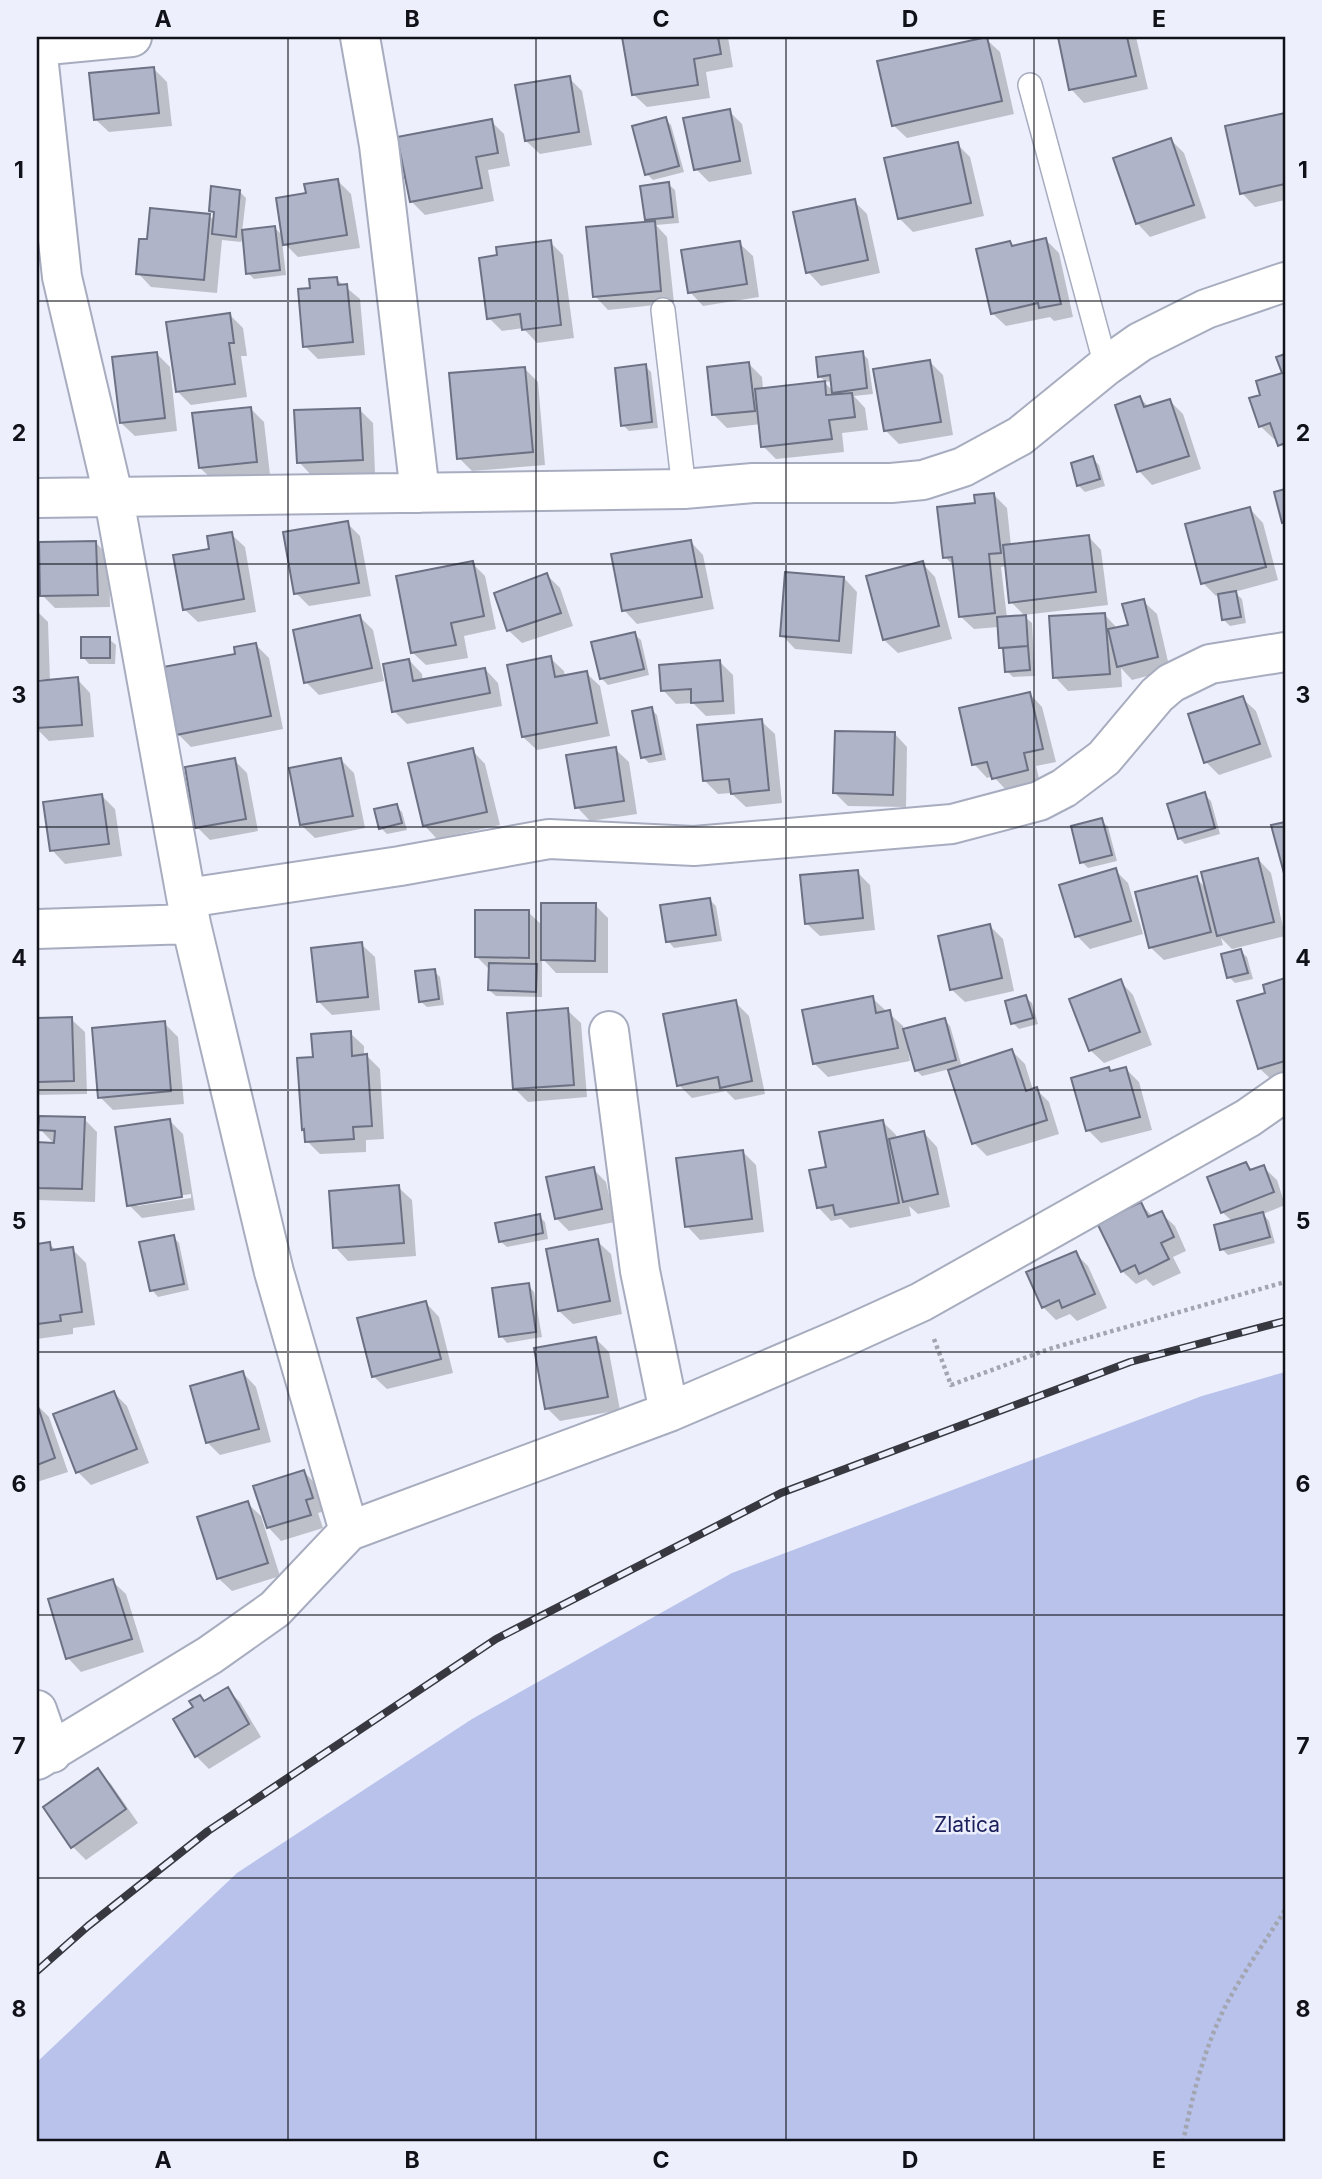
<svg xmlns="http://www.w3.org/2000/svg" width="1322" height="2179" viewBox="0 0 1322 2179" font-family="Inter,sans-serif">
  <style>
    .green { fill: #b8c2eb }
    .shadow { fill: #0003; fill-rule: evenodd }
    .building { fill: #afb4c8; stroke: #6d7184; stroke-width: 2 }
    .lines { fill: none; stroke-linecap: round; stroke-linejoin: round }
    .service-casing { stroke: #a7acbf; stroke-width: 26 }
    .minor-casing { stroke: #a7acbf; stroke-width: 42 }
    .path { stroke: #a3a6b0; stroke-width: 4.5; stroke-dasharray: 3.5 3.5; stroke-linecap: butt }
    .service { stroke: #fff; stroke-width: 23 }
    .minor { stroke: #fff; stroke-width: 38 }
    .rail-casing { stroke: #373840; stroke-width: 8 }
    .rail { stroke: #edf0fc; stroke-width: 5; stroke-dasharray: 16; stroke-linecap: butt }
    .grid { fill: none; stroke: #111219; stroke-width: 2; stroke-opacity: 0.55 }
    .labels { text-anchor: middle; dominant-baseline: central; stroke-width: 5; stroke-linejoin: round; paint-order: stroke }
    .park-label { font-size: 21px; fill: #1c205d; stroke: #edf0fc }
    .neatline { fill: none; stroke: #111219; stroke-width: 2.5 }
    .grid-label { font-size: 23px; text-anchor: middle; font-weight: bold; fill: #111219 }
  </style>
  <rect width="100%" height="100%" fill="#edf0fc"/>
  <path class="green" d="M1285,1372V2142H37V2062L237,1873L472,1719L732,1573L1202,1396Z"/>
  <path class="shadow" d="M624,37H728L733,67L706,72L710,98L647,107L633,94Z
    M1060,37H1136L1148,89L1084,103L1071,89Z
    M986,39L1000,52L1014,114L907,138L893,125Z
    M154,69L167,82L172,126L109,132L95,119Z
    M569,78L582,91L592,145L540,154L526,141Z
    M729,111L742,124L752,174L709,182L696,169Z
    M1285,114V200L1255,207L1242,193L1227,128Z
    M665,119L671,125L684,172L653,180L647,174Z
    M491,121L504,134L510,166L488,170L494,201L425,215L412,202Z
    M1171,140L1184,153L1206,218L1150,237L1137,223Z
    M957,144L970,157L984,216L913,232L899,218Z
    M338,181L351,194L360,248L298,257L282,241L286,275L254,279L248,273L244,235L241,242L222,240L217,293L151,287L138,273L149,241L209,216L215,221L216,215L211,211L239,191L246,198L242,232L275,228L284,237L308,194Z
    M668,184L675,190L679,223L656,225L667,237L674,303L608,310L595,296L650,223L646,220Z
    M854,201L867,214L880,273L821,286L808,272Z
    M1046,240L1059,253L1073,317L1054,321L1050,317L1006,326L992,313L1010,243L1014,247Z
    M550,242L563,255L574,338L537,343L523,328L502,331L489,318Z
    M739,243L753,256L759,297L703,306L690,292Z
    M336,279L360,299L365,355L318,359L305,346L311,289Z
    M230,315L243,328L247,356H241L247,397L191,405L177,391Z
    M156,353L170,367L177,431L135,436L121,423Z
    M862,353L868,359L873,394L854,396L865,408L868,430L842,433L844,452L776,459L763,446L761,424L727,428L714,415L749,364L762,377L763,389L825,383L834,392L832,381L826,382L819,376Z
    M1285,356V450L1277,438L1274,439L1260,426L1263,396L1284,374L1278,358Z
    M930,362L943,375L953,435L899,444L886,431Z
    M645,366L651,372L658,428L629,431L623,425Z
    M524,368L538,382L545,465L472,471L459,458Z
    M1140,398L1149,407L1170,401L1183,414L1201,469L1152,485L1139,471L1117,406Z
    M250,408L264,422L270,475L214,481L200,468Z
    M359,409L373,423L375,473L312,476L299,462Z
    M1092,458L1099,465L1105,486L1085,492L1079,486L1073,464Z
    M994,495L1007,508L1011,546L1088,536L1101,550L1108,605L1024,615L1011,602L1007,566L1001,567L1007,618L1025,617L1032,623L1035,676L1013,677L1007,671L1005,652L1000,647L999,627L974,629L960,616L955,567L945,557L977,504Z
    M1250,509L1263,523L1278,580L1234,592L1242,599L1246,623L1230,626L1224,620L1220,595L1216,596L1203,583Z
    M347,523L360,536L371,596L309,606L296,593Z
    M231,534L245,547L256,612L198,622L184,609L211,550Z
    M690,541L703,555L714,609L637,624L624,610Z
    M95,542L109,556L110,607L55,608L42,595Z
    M472,563L485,576L496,629L464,636L468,658L426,665L412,652Z
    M922,563L935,577L952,639L898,653L884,640Z
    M547,575L560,588L573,626L522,643L508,630Z
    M844,578L857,592L852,654L795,649L782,635Z
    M1143,601L1157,614L1170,670L1132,680L1121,668L1122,687L1068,691L1055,677L1104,614L1118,629L1130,626Z
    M37,611L48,622L50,681L77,679L90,693L94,737L49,741L37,729V683L49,682V679H37Z
    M360,617L373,630L384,681L319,695L306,682Z
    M634,634L641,640L649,675L608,685L602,679Z
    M109,639L116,645L115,664H89L83,657Z
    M256,645L269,658L283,729L191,747L178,734L237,655Z
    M550,658L564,671L565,677L586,673L600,686L610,736L537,750L523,737Z
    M409,660L422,674L423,681L485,669L498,683L502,706L407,724L394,711Z
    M719,661L733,675L735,714L706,716L693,703L676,704L663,690Z
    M1029,693L1042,707L1056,762L1036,766L1040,783L1007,791L993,776L987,778L974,764Z
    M1242,698L1256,711L1272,757L1219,775L1206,762Z
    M651,709L657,715L666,760L649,763L643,757Z
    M761,721L775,734L782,803L746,807L731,793L718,794L705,781Z
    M894,733L907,747L906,807L848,806L835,793Z
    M615,749L629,762L637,814L590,821L577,807Z
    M472,750L485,764L500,825L437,839L424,825Z
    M234,760L247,773L258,831L210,840L197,827Z
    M341,760L354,773L365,828L315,838L301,825Z
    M1204,794L1211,801L1220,834L1185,844L1179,838Z
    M102,796L115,809L122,856L65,864L52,850Z
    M396,806L402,812L407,830L387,834L381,828Z
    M1101,820L1108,827L1117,861L1088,868L1082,862Z
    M1258,859L1271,873L1285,936L1232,949L1221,938L1223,945L1164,960L1150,947L1196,878L1207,889Z
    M1115,870L1128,883L1143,934L1090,949L1077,936Z
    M857,872L870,885L875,930L820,936L806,923Z
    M710,900L716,906L722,941L674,948L668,941Z
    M595,905L608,918V973H556L542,958V997L496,996L489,990L490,970L477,957L528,912L543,926Z
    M990,926L1003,939L1014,991L965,1002L951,989Z
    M361,944L375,957L380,1010L332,1015L319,1002Z
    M1240,951L1247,957L1253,979L1235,983L1229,977Z
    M434,971L440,977L444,1005L427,1007L420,1001Z
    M1285,980V1078L1273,1081L1259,1068L1267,994L1265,986Z
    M1120,981L1133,995L1152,1045L1104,1063L1090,1050Z
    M1025,997L1032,1003L1038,1024L1019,1029L1013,1023Z
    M872,998L903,1026L904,1030L944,1019L950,1026L962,1067L1012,1051L1025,1064L1033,1090L1036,1089L1049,1102L1059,1134L987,1156L974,1143L950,1069L922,1076L916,1070L910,1049L908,1050L910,1061L828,1077L815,1064Z
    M735,1002L749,1016L765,1094L735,1100L726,1091L692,1098L679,1085Z
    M567,1010L581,1023L587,1097L528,1102L514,1088Z
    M71,1019L85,1032L87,1094L37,1095V1020Z
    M164,1023L178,1037L184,1104L113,1110L100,1097Z
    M350,1033L364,1046V1056H367L380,1069L384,1139L366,1140V1152L320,1154L307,1141L303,1129L315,1059Z
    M1109,1069L1112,1073L1126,1069L1139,1082L1152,1130L1101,1143L1088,1130Z
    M84,1119L97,1132L95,1202L37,1200V1144L55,1145L40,1129Z
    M170,1121L183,1134L195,1210L142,1218L129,1205ZM191,1194V1198L137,1206V1202Z
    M883,1122L896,1135L897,1139L924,1133L937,1147L950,1207L918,1214L909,1206L911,1216L850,1228L841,1219L831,1221L818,1207L828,1168Z
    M743,1152L756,1165L764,1232L700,1240L687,1226Z
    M1246,1164L1253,1171L1263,1167L1277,1180L1285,1205L1263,1214L1269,1221L1275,1243L1228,1255L1222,1249L1233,1222L1222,1212Z
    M593,1169L606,1182L615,1222L569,1231L556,1218Z
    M398,1187L412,1200L416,1256L348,1261L335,1247Z
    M1141,1204L1153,1217L1161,1213L1175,1226L1186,1251L1173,1257L1181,1273L1153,1286L1146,1279L1136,1284L1122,1271Z
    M539,1216L545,1222L548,1239L507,1247L500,1241Z
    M173,1237L179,1243L189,1290L158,1297L152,1290Z
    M597,1241L611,1254L622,1314L573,1324L559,1311Z
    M49,1244L57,1251L72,1249L86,1263L95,1325L73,1328V1334L37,1339V1245Z
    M1075,1253L1088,1266L1107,1308L1077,1321L1070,1314L1056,1320L1043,1307Z
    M528,1285L534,1292L542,1337L507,1343L501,1336Z
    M426,1303L439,1317L453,1373L387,1389L373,1376Z
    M595,1338L609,1352L620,1410L560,1421L547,1408Z
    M243,1373L256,1387L271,1442L220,1455L207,1442Z
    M114,1393L127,1406L149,1463L91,1485L78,1472Z
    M37,1405L49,1417L68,1472L37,1482Z
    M304,1472L317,1485L325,1511L318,1513L323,1528L281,1541L268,1527Z
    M247,1503L261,1516L280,1576L232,1591L218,1578Z
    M112,1581L126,1594L144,1652L81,1672L68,1658L50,1600Z
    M227,1689L240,1702L261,1737L209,1769L196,1756L195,1707L200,1697L205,1702Z
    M98,1771L111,1784L138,1823L86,1860L73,1847Z"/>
  <path class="building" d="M622,37H718L721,54L694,59L698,85L632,95Z
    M987,37L1002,101L892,126L877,61Z
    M1058,37H1127L1136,76L1069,90Z
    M154,67L159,113L94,120L89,73Z
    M570,76L579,132L525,141L515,85Z
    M730,109L740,161L694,170L683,118Z
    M1285,113V184L1240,194L1225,126Z
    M666,117L679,166L645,175L632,126Z
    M492,119L498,153L476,157L482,188L410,202L397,137Z
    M1171,138L1194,205L1136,224L1113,158Z
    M958,142L971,203L898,219L884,158Z
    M338,179L347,235L283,245L276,198L306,193L304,184Z
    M669,182L673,217L645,220L640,186Z
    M211,186L240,190L236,237L212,234L214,212L209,211Z
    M855,199L868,260L806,273L793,212Z
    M150,208L210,214L204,280L136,274L139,239H147Z
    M655,221L661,291L593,297L586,227Z
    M275,226L280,270L246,274L242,230Z
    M1046,238L1061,304L1039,308L1038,303L991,314L976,249L1010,241L1012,246Z
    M551,240L561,325L522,330L520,314L487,319L479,258L497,255L496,247Z
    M740,241L747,284L688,293L681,250Z
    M337,277L338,285L347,284L353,342L303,347L298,289L310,288L309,279Z
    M230,313L234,343H229L235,384L176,392L166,322Z
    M863,351L867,388L832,393L830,375L818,377L816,357Z
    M157,352L165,418L120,423L112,357Z
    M1285,354V443L1278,446L1270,423L1259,427L1249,398L1260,395L1256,381L1282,373L1276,357Z
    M930,360L941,422L884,431L873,369Z
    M749,362L755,411L712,415L707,367Z
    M646,364L652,422L621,426L615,368Z
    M525,367L533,452L457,459L449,373Z
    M825,381L826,395L852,393L855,417L829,420L832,439L761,447L755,389Z
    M1140,396L1144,407L1170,399L1189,456L1137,472L1115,405Z
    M251,407L257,462L199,468L192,413Z
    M360,408L363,460L297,463L294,410Z
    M1093,456L1100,479L1077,486L1071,463Z
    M1285,489V522L1282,523L1274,492Z
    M994,493L1001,553L989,554L995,613L959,617L952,557L943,558L937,507L975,503L974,495Z
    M1250,507L1266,567L1201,584L1185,524Z
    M348,521L359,583L294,594L283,532Z
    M232,532L244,599L183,610L173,555L209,549L207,536Z
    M1089,535L1096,592L1009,603L1003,545Z
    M691,540L702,597L622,611L611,554Z
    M96,541L98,595L40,596L39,542Z
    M473,561L484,616L451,623L456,645L411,653L396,576Z
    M923,561L939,626L883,640L866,576Z
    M785,572L844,577L839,641L780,636Z
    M547,573L561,613L507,631L494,593Z
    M1236,591L1241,617L1222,620L1218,594Z
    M1144,599L1158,657L1117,667L1108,629L1128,625L1122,604Z
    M1105,613L1110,674L1053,678L1049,616Z
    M360,615L372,668L304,683L293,630Z
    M1026,615L1028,646L999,648L997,617Z
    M635,632L644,669L600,679L591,642Z
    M81,637H110V658H81Z
    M256,643L271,716L176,735L163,667L235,654L234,647Z
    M1028,646L1030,670L1005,672L1003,648Z
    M551,656L555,677L587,671L597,723L522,737L507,665Z
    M409,659L413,681L485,668L490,693L392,712L383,664Z
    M720,660L723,701L691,703V689L661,691L659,665Z
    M78,677L82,725L37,728V681Z
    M1030,692L1043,749L1024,753L1028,770L992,779L987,762L972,765L959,708Z
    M1243,696L1260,744L1204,763L1188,714Z
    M652,707L661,754L641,758L632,711Z
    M762,719L769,790L731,794L729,779L703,781L697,725Z
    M835,731L895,732L893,795L833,793Z
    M616,747L624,801L575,808L566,755Z
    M473,748L487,812L423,826L408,763Z
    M235,758L246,819L195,828L185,767Z
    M341,758L353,816L300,825L289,768Z
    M1205,792L1215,828L1178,839L1167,804Z
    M102,794L109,844L50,851L43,802Z
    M397,804L402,823L379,829L374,809Z
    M1102,818L1112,855L1080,863L1071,826Z
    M1285,822V877L1271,825Z
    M1258,858L1274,922L1217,936L1201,872Z
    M1116,868L1131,921L1075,937L1059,885Z
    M858,870L863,918L805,924L800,875Z
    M1197,876L1211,932L1149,948L1135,892Z
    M710,898L716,935L666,942L660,905Z
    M541,903H596L595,961L541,960Z
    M475,910H529V958L475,957Z
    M990,924L1002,978L950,990L938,936Z
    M362,942L368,997L317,1002L311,948Z
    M1241,949L1248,973L1227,978L1221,954Z
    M489,963L537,964L536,992L488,990Z
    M435,969L439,999L419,1002L415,971Z
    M1285,978V1061L1258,1069L1237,1001L1265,993L1263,985Z
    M1121,979L1140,1032L1089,1051L1069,999Z
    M1026,995L1033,1018L1011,1024L1005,1001Z
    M873,996L876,1013L890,1010L898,1048L813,1064L802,1010Z
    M736,1000L752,1081L720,1088L718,1077L677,1086L663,1014Z
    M568,1008L574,1085L513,1089L507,1013Z
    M72,1017L74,1081L37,1082V1018Z
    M945,1018L956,1060L915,1071L903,1029Z
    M165,1021L171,1091L98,1098L92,1028Z
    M351,1031L352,1056L367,1054L372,1126L353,1127L354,1139L305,1142L304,1129L302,1130L297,1058L313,1057L311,1034Z
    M1012,1049L1026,1091L1037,1087L1047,1120L972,1144L948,1070Z
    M1109,1067L1110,1071L1126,1067L1140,1117L1086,1131L1071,1078Z
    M39,1116L85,1117L82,1189L37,1188V1142L54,1143L55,1131L38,1130Z
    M170,1119L182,1197L127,1206L115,1127Z
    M883,1120L899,1203L835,1215L833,1205L817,1208L809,1170L826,1167L819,1132Z
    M924,1131L938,1194L903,1202L889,1139Z
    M743,1150L752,1219L685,1227L676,1158Z
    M1246,1162L1250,1170L1264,1165L1274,1192L1221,1213L1207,1177Z
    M594,1167L602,1209L555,1219L546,1177Z
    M399,1185L404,1243L333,1248L329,1191Z
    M1141,1202L1148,1217L1162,1211L1174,1237L1161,1243L1169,1259L1139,1274L1135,1265L1121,1272L1097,1223Z
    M1263,1212L1270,1237L1220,1250L1214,1225Z
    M540,1214L543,1233L499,1242L495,1223Z
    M174,1235L184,1284L150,1291L139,1242Z
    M598,1239L610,1301L558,1311L546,1249Z
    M50,1242L51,1250L73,1247L82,1312L60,1315L61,1321L37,1324V1244Z
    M1076,1251L1095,1294L1062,1308L1059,1300L1042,1308L1026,1272Z
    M529,1283L536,1332L499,1337L492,1288Z
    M426,1301L441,1359L372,1377L357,1318Z
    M596,1337L608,1397L545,1409L534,1348Z
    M243,1371L259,1429L206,1443L190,1386Z
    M114,1391L137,1449L76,1473L53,1414Z
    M37,1404L55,1458L37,1465Z
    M304,1470L313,1498L306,1500L311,1515L267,1528L253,1486Z
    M248,1501L268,1563L217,1579L197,1517Z
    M113,1579L132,1639L66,1659L48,1599Z
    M228,1687L249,1724L195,1757L173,1719L193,1707L189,1701L200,1695L204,1701Z
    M98,1768L126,1809L71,1848L43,1807Z"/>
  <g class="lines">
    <defs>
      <path id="service" d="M1030,85L1106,366
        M663,310L684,489"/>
      <path id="minor" d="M132,37L37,46L62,277L114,499L191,924L274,1272L349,1531
        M360,37L379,145L420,493
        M37,498L684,489L753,483H891L923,480L963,467L1020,436L1106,366L1140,342L1206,309L1285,282
        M187,898L400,866L549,839L694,846L952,824L1039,801L1064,788L1104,758L1157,695L1171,683L1210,664L1285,652
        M37,929L191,924
        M609,1031L640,1271L669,1412
        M37,1710L52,1753
        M37,1760L210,1655L275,1609L349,1531L669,1412L844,1337L921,1302L1248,1118L1285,1092"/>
    </defs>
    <use href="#service" class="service-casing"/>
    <use href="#minor" class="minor-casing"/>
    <path class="path" d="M934,1339L951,1385L1049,1349L1285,1282
      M1183,2142C1192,2097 1204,2049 1225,2007C1242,1974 1265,1942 1285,1910"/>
    <use href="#service" class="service"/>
    <use href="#minor" class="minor"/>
    <defs>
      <path id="rail" d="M37,1971L88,1926L208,1831L496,1639L781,1493L1130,1362L1285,1321"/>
    </defs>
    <use href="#rail" class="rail-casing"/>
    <use href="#rail" class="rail"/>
  </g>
  <path class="grid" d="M288,37V2142M536,37V2142M786,37V2142M1034,37V2142M37,301H1285M37,564H1285M37,827H1285M37,1090H1285M37,1352H1285M37,1615H1285M37,1878H1285"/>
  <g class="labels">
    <g class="park-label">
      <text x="967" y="1824">Zlatica</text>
    </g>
  </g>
  <rect width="1322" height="2179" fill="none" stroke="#edf0fc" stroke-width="77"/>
  <rect x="38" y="38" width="1246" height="2102" class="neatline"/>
  <g class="grid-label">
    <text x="163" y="27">A</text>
    <text x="412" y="27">B</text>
    <text x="661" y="27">C</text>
    <text x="910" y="27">D</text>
    <text x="1159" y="27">E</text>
    <text x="19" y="178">1</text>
    <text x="1303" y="178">1</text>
    <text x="19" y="441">2</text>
    <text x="1303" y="441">2</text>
    <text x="19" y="703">3</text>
    <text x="1303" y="703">3</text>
    <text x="19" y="966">4</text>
    <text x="1303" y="966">4</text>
    <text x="19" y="1229">5</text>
    <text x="1303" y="1229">5</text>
    <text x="19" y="1492">6</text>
    <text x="1303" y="1492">6</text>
    <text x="19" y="1754">7</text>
    <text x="1303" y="1754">7</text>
    <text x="19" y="2017">8</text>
    <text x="1303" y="2017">8</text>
    <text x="163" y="2168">A</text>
    <text x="412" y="2168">B</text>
    <text x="661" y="2168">C</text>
    <text x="910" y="2168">D</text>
    <text x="1159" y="2168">E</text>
  </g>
</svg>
